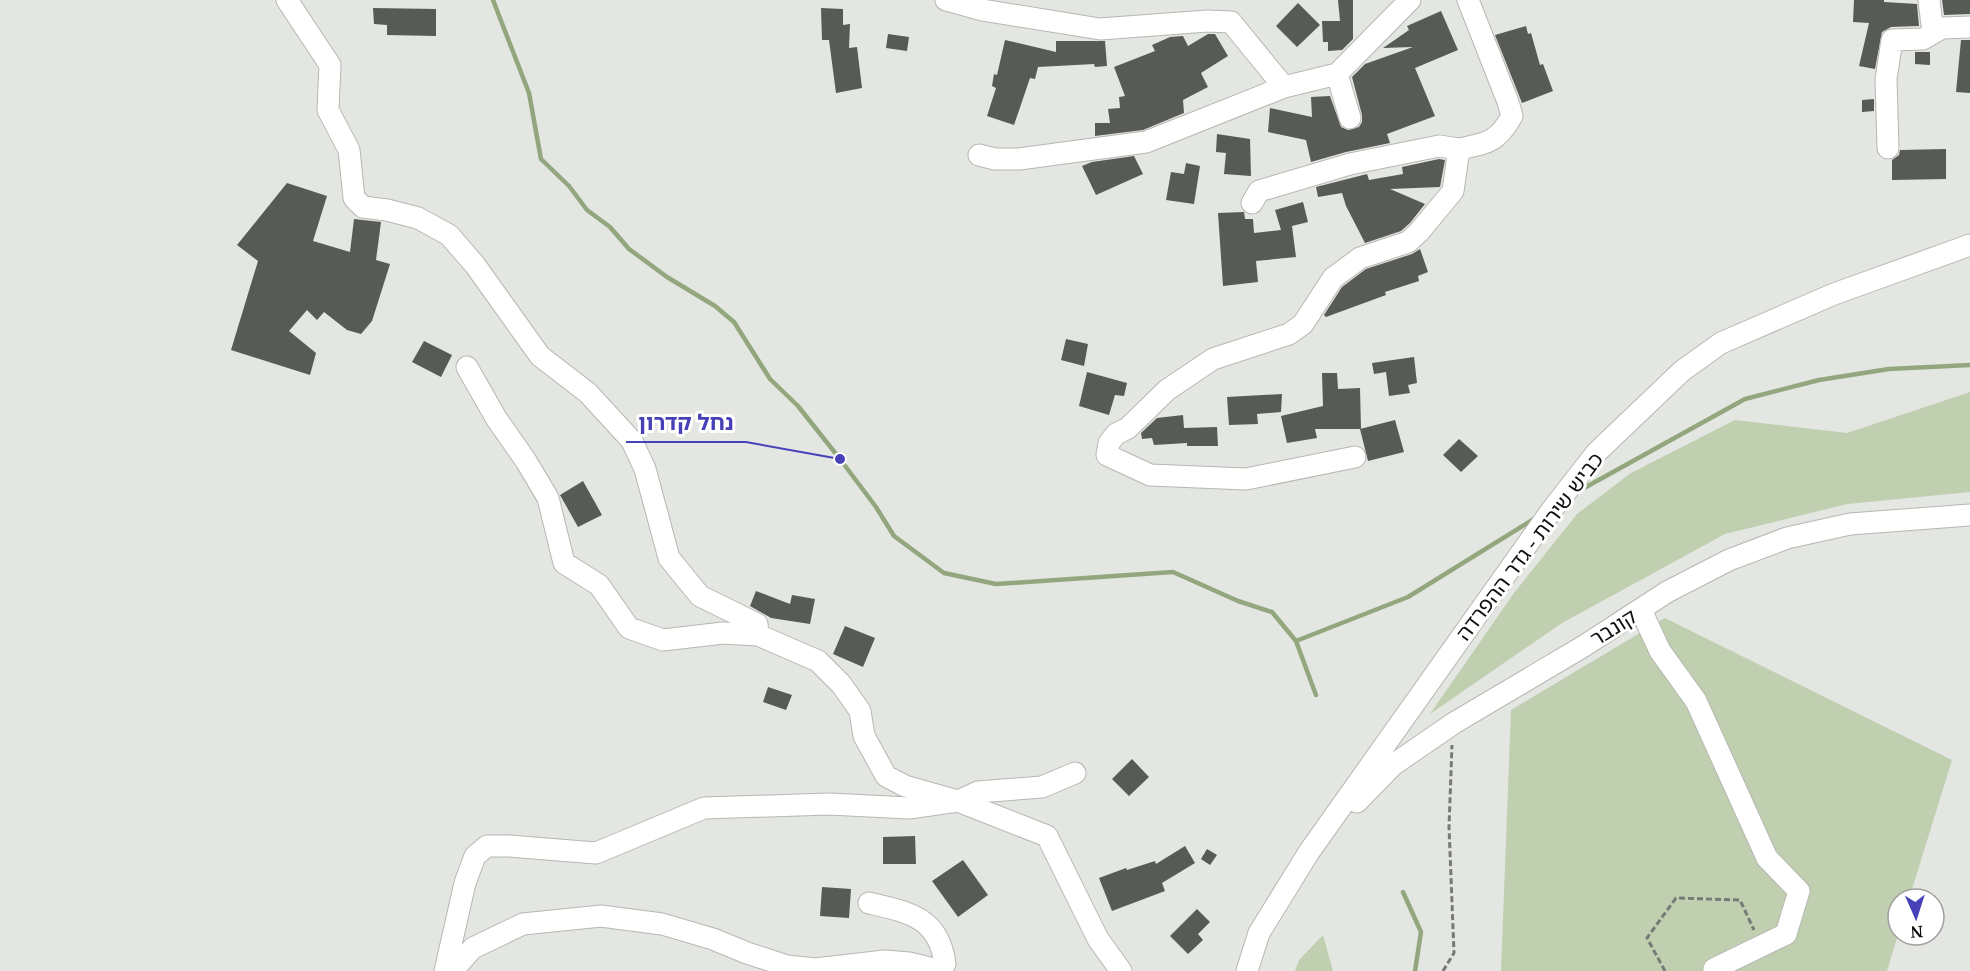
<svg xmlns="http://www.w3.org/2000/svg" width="1970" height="971" viewBox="0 0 1970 971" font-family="'Noto Serif','Noto Sans Hebrew',serif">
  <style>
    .green { fill: #bfcfaf }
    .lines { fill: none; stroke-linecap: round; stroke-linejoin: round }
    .stream { stroke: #93a77e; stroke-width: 4.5 }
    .building { fill: #575a55 }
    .minor-casing { stroke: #b5b8b2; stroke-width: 23 }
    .path { stroke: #787a76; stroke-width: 3; stroke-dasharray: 6 3; stroke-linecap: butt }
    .minor { stroke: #fff; stroke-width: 21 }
    .labels { text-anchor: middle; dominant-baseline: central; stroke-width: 6; stroke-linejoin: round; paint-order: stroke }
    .street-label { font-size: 21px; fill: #10110f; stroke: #fff }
    .leader { fill: none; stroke: #4741b7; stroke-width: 2 }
    .callout-dot { fill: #4741b7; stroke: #fff; stroke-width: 2 }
    .callout-label { font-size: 22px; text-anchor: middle; font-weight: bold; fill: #4741b7; stroke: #fff; stroke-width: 6; stroke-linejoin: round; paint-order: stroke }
  </style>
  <rect width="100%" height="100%" fill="#e3e6e1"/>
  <path class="green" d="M1970,392V492L1847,504L1725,534L1562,623L1430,714L1514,593L1577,514L1631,473L1735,420L1847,433Z
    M1665,618L1952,760L1909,899H1898V935L1887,971H1501L1511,710Z
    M1323,935L1333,971H1295L1299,960Z"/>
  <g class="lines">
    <path class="stream" d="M493,0L529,93L541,159L569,186L587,210L610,227L629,249L667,277L715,306L734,322L770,379L798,406L840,459L876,507L894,536L944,573L996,584L1173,572L1238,601L1272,612L1296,641L1316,695
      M1577,492L1745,399L1819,380L1889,369L1970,365
      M1296,641L1408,597L1537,517
      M1403,892L1421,932L1415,971"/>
  </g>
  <path class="building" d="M1338,0H1353V39L1342,50L1328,51V42H1323L1322,21H1340Z
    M1854,0H1884V2L1917,4L1919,26L1891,27L1882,32L1875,69L1859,66L1869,23L1853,22Z
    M1942,0H1970V14L1944,15Z
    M1298,3L1320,25L1297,47L1276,26Z
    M373,8L436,9V36L387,35V25L374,24Z
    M821,8L843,9V25L850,24L849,48L857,47L862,88L836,93L829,40H822Z
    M1441,11L1458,50L1415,68L1435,116L1387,134L1390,143L1346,152L1311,162L1306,140L1268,132L1270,108L1312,117L1311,97L1330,96L1341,127L1348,130L1359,127L1362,122V115L1352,77L1365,64L1413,47L1383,48L1409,30L1407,26Z
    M1526,26L1528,34L1531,33L1540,65L1543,64L1553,91L1522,103L1495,35Z
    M888,34L909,37L907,51L886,48Z
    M1208,34H1215L1228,56L1201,73L1208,87L1183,100L1184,113L1143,130L1095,136V123H1110L1108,109L1120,108L1119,97L1125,96L1114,67L1155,51L1152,45L1170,37L1183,36L1188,46Z
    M1005,40L1056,52V41H1105L1107,66L1095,67L1094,64L1038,67L1035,79L1030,78L1014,125L987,116L996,88L992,86L994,74L997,75Z
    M1961,40H1970V93L1956,92Z
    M1915,52H1930V65L1915,64Z
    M1874,99V111L1862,112V100Z
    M1217,134L1250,139L1251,176L1224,174L1226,153L1216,152Z
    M1946,149V179L1892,180V160L1899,155L1900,150Z
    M1134,156L1143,174L1096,195L1082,166L1092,162Z
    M1439,159L1445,160L1440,187L1390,189L1425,204L1410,223L1401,231L1365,243L1346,206L1342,193L1318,197L1316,187L1367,174L1369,180L1403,174L1402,167Z
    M1186,163L1200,166L1194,204L1166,200L1171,172L1184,174Z
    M287,183L327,196L313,241L350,252L354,219L381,222L376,260L390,264L372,321L361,334L347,330L324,312L317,320L307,310L289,331L316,353L310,375L231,350L258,261L237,245Z
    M1303,202L1308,222L1292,226L1296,257L1256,261L1258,282L1223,286L1218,213L1244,212L1245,219H1253L1254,233L1281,230L1275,210Z
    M1420,249L1428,272L1418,276L1419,281L1385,292L1386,295L1326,317L1324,315L1342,287L1366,269L1412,254Z
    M1066,339L1088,344L1084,366L1061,360Z
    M424,341L452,355L441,377L412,362Z
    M1414,357L1417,383L1408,385L1410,393L1389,396L1386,372L1374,374L1372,363Z
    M1087,372L1127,383L1124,396L1115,395L1109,415L1079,406Z
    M1322,373H1337L1338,389L1360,388L1361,429H1315L1317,438L1287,443L1281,416L1323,406Z
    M1282,394L1281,412L1257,414L1258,424L1229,425L1227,397Z
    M1183,415L1184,428L1217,427L1218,446H1187V443L1154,445L1152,438L1142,439L1141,433L1157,418Z
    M1395,420L1404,452L1368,461L1360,429Z
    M1459,439L1478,456L1461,472L1443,455Z
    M583,481L602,515L578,527L560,495Z
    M756,591L790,604L792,595L815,599L810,624L771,618L750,606Z
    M845,626L875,638L863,667L833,654Z
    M768,687L792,695L786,710L763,702Z
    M1132,759L1149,777L1129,796L1112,779Z
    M915,836L916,864H883V837Z
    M1185,846L1195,863L1162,883L1165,891L1112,911L1099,878L1126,868L1127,870L1155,861L1156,864Z
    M1207,849L1217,855L1210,865L1201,859Z
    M963,860L988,895L958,917L932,881Z
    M822,887L851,889L849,918L820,916Z
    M1197,909L1210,922L1198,934L1203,940L1188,954L1170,936Z"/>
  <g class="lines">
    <defs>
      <path id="minor" d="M287,0L330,65L328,110L349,150L354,198L363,207L387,210L418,218L449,235L475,265L540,356L588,393L632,441L645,469L669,558L700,596L757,624L758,635
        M946,0L982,10L1100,29L1207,21L1231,22L1284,87
        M1929,0L1933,33
        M1337,74L1350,118
        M1888,148L1886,79L1892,40L1923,39L1942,28L1970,27
        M979,155L995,159H1019L1146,142L1284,87L1337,74L1410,0
        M1252,203L1259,191L1350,164L1439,146L1459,149
        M467,367L496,418L526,461L548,498L564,563L599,585L629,628L663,640L723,633L758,635L818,661L841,684L860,711L864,736L886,776L905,786L958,801L978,792L1042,787L1075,773
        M1355,457L1246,479L1150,475L1107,455L1109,443L1116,434L1128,428L1167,390L1213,359L1289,334L1303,324L1333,278L1360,258L1408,242L1419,232L1453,191L1459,149C1487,143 1497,143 1512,116L1508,102L1468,0
        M1641,610L1660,651L1696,701L1767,858L1799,891L1786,934L1714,969
        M1357,802L1393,765L1454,723L1584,646L1667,592L1729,560L1787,538L1850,524L1970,515
        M445,971L465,883L475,856L487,846H509L596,853L704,808L829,804L909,808L958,801L1047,836L1098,939L1121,971
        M452,971L473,948L523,924L601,916L662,924L713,939L747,953L787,966L815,969L885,961L909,963L938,970L945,964C939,917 908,912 869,903
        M1247,971L1259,933L1309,852L1551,511L1597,452L1682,371L1721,343L1834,294L1970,245"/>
    </defs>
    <use href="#minor" class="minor-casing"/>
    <path class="path" d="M1443,971L1454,953L1449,827L1452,745
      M1665,971L1647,938L1676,898L1740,900L1754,930"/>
    <use href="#minor" class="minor"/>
  </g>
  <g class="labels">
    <g class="street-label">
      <text transform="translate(1529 546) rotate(-53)">כביש שירות - גדר ההפרדה</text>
      <text transform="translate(1613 627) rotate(-32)">קונבר</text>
    </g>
  </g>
  <path class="leader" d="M840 459L746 442H626"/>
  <circle class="callout-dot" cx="840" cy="459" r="6"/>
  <g class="callout-label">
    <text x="686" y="430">נחל קדרון</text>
  </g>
  <g transform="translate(1916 917) rotate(177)"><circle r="28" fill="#ffffff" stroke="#9fa09f" stroke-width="1.5"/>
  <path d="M0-4.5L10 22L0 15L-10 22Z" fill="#4741b7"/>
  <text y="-9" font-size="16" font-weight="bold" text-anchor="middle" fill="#10110f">N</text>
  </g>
</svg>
